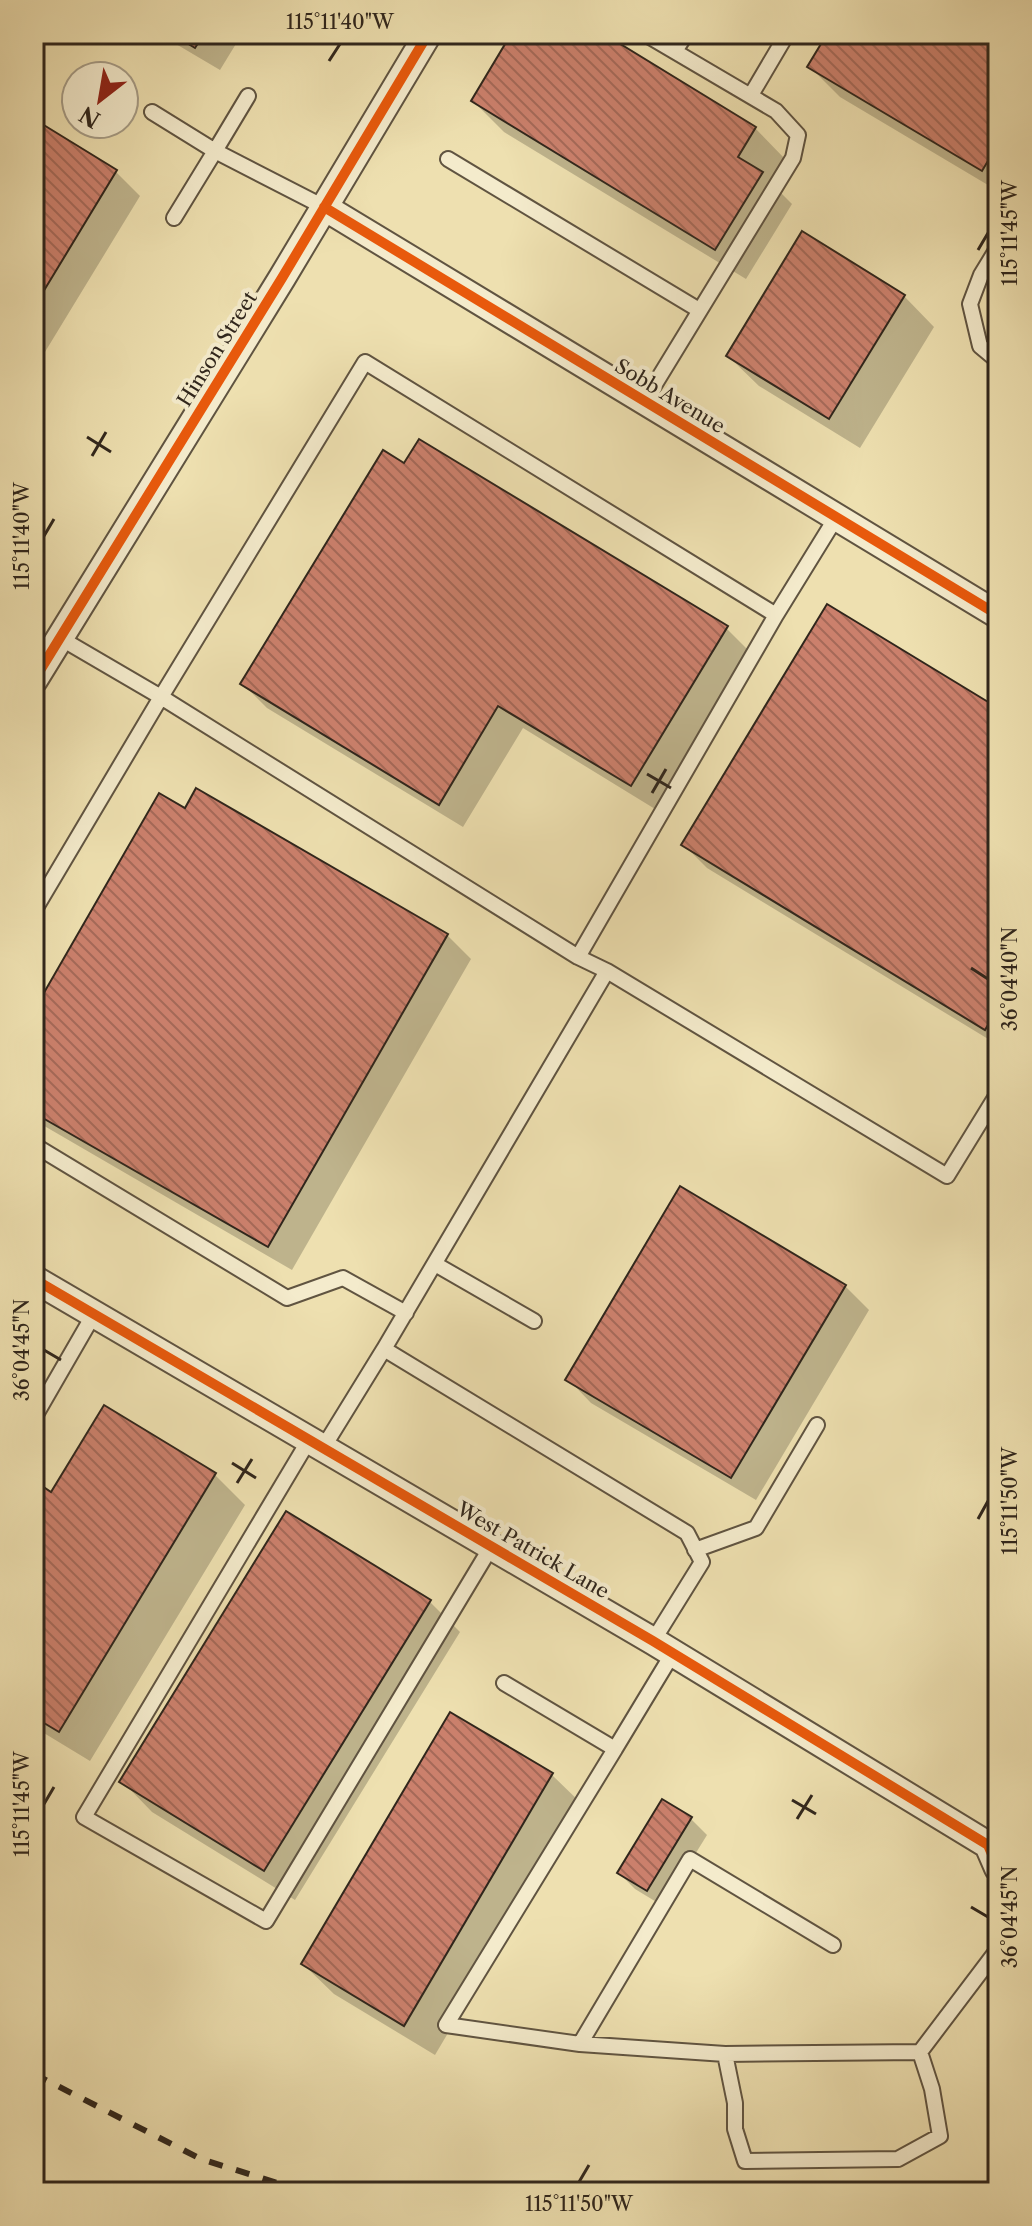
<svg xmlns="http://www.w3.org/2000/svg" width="1032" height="2226" viewBox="0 0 1032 2226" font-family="'Libre Caslon Text',serif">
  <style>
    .shadow { fill: #0003 }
    .building { fill: url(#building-back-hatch); stroke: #30261c; stroke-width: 2 }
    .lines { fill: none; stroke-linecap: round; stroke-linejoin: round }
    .service-casing { stroke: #605441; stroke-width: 18 }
    .minor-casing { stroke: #605441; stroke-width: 30 }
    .service { stroke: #f4ebcc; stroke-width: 14 }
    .minor { stroke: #f4ebcc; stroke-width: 26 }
    .rail { stroke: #30261c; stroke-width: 6; stroke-dasharray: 14 14; stroke-linecap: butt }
    .cycleway-casing { stroke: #f4ebcc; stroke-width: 15 }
    .cycleway { stroke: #e8590c; stroke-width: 10 }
    .ticks { fill: none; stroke: #30261c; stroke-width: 3 }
    .labels { text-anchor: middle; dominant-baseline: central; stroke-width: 8; stroke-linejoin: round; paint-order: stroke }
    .street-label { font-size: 20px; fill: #30261c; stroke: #f4ebcc }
    .neatline { fill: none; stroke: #30261c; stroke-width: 3 }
    .ticks-label { font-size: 20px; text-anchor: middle; fill: #30261c }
  </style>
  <defs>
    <pattern id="building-back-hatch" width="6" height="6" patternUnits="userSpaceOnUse" patternTransform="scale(2)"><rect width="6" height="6" fill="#cb806c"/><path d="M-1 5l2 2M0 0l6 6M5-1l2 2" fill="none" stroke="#a56958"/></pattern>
  </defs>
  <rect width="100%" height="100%" fill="#eee0b0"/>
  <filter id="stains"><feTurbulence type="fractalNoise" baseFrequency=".0025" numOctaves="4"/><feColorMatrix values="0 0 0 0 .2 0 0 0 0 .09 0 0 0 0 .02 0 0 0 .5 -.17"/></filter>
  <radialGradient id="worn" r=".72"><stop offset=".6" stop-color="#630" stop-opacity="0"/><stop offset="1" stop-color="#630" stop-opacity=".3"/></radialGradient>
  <path class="shadow" d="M159,34H242L220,70Z
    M514,34H600L755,128L785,159L771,183L792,204L746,279L504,132L473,101Z
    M829,34H998V191L840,97L810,67Z
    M34,122L116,172L140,196L34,370Z
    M904,296L934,327L860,448L759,386L728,356Z
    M726,628L750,652L655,809L523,728L463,827L267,708L243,684Z
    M998,710V1045L707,868L684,845Z
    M447,935L471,959L292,1270L34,1120V1014Z
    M845,1286L869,1310L756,1500L591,1403L568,1379Z
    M215,1475L245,1505L90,1761L34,1727V1504L52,1495Z
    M430,1602L460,1632L295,1900L152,1812L122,1781Z
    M451,1715L552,1775L583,1805L435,2055L334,1994L303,1964Z
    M662,1802L691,1819L707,1835L663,1906L635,1889L619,1873Z"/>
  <path class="building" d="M172,34H204L195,48Z
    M511,34H604L756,127L738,157L763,172L715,250L471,101Z
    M827,34H998V144L982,171L807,67Z
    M34,119L117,170L34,307Z
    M802,231L905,295L829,419L726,356Z
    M419,439L728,626L631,786L498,706L439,805L240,684L383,450L404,463Z
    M827,604L998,708V1008L985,1030L681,845Z
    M196,788L448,934L268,1247L34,1113V1010L159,793L185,808Z
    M680,1186L846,1285L731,1478L565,1380Z
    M104,1405L216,1473L59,1732L34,1717V1500L42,1486L51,1492Z
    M286,1511L431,1600L264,1871L119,1782Z
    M450,1712L553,1773L404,2026L301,1964Z
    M662,1799L692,1817L647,1891L617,1873Z"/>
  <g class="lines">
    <defs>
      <path id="service" d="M675,51L686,34
        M751,95L787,34
        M152,112L215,151L248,96
        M448,159L699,310
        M174,218L215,151L324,207
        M998,247L981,275L970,304L980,346L998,361
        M644,402L793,158L798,135L776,111L645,34
        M60,638L161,697L578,957L607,971L947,1176L998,1093
        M34,911L161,697L365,362L776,615
        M578,957L776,615L837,516
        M34,1145L287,1298L343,1278L406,1313
        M435,1264L534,1321
        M384,1349L607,971
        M34,1418L94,1314
        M309,1440L84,1817L266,1921L491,1547
        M323,1448L384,1349L687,1533L702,1562L653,1641
        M695,1550L756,1528L817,1425
        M504,1683L615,1749L673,1653
        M615,1749L446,2025L580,2044L725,2054L920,2052L998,1949
        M580,2044L690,1859L833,1945
        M725,2054L735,2103V2129L745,2161L898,2159L940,2136L932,2089L920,2052"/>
      <path id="minor" d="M324,207L998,615
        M34,680L282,278L428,34
        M34,1279L653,1641L988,1845L998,1868"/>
    </defs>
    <use href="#service" class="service-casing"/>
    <use href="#minor" class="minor-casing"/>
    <use href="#service" class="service"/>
    <use href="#minor" class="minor"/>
    <path class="rail" d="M34,2074L201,2159L306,2192"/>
    <defs>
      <path id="cycleway" d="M324,207L998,615
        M34,680L282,278L428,34
        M34,1279L653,1641L988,1845L998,1868"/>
    </defs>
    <use href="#cycleway" class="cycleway-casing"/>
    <use href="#cycleway" class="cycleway"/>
  </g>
  <path class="ticks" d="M329,61L340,44M978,250L988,233M87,437L111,452M92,456L106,432M44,536L54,519M647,774L671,788M652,793L666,769M971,968L988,979M44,1350L61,1360M232,1463L256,1478M237,1483L252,1459M978,1519L988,1501M792,1800L816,1814M44,1804L54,1787M797,1819L812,1795M971,1907L988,1917M579,2182L589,2165"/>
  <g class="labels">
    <g class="street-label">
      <text transform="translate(217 349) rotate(-58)">Hinson Street</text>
      <text transform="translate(670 396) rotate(31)">Sobb Avenue</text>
      <text transform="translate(533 1550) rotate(30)">West Patrick Lane</text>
    </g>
  </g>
  <rect width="1032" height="2226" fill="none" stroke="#eee0b0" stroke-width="88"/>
  <g transform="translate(100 100) rotate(211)"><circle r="38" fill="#f4ebcc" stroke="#a69c86" stroke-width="2"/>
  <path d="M0-6L14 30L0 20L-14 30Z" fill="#8f2418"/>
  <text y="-12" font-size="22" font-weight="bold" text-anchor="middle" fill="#30261c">N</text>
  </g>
  <rect x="44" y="44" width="944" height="2138" class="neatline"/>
  <g class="ticks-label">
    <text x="340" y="29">115°11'40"W</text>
    <text transform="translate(1010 233) rotate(-90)" y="7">115°11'45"W</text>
    <text transform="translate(22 536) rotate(-90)" y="7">115°11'40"W</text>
    <text transform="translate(1010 979) rotate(-90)" y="7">36°04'40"N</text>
    <text transform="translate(22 1350) rotate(-90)" y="7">36°04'45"N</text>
    <text transform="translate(1010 1501) rotate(-90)" y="7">115°11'50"W</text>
    <text transform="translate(22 1804) rotate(-90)" y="7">115°11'45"W</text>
    <text transform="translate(1010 1917) rotate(-90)" y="7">36°04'45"N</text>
    <text x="579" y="2211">115°11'50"W</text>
  </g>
  <rect width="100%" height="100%" filter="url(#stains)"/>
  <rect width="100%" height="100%" fill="url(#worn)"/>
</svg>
